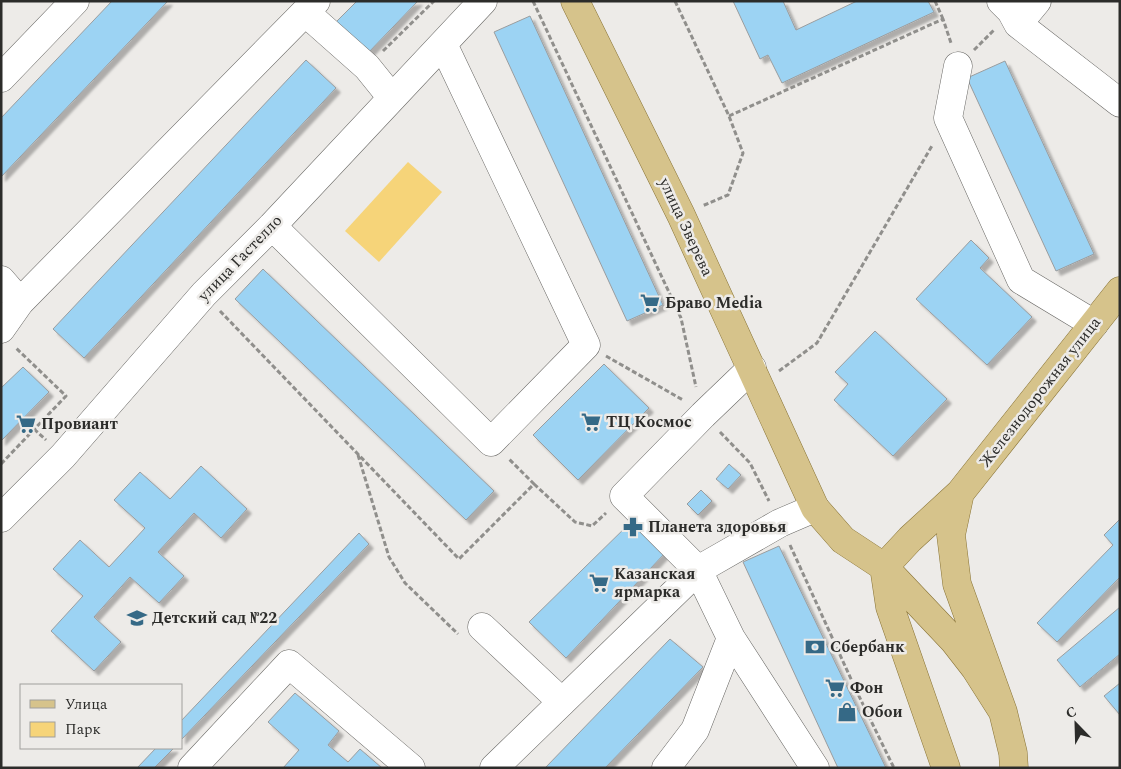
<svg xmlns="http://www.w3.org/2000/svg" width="1121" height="769" viewBox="0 0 1121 769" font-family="Spectral,serif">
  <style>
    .green { fill: #f6d479 }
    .building { fill: #9cd3f3; stroke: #9a9d9f; filter: url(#shadow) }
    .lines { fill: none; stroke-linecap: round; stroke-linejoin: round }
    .minor-casing { stroke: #686764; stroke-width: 29 }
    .major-casing { stroke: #897437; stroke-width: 29 }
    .path { stroke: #908f8c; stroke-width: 3; stroke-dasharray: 5 2.5; stroke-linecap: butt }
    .minor { stroke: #fff; stroke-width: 28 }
    .major { stroke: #d6c38b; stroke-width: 28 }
    .labels { text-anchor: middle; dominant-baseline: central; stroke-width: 5; stroke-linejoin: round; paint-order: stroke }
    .street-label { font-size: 16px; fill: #2c2c2a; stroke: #edebe8 }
    .poi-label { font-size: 16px; font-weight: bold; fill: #2c2c2a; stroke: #edebe8; text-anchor: start }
  </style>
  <defs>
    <filter id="shadow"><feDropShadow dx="4.5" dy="4.5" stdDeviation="1" flood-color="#0004"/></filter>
  </defs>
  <rect width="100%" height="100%" fill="#edebe8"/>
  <path class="green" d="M408,162L442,192L379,262L345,231Z"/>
  <path class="building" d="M112,1H168L1,177V118Z
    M357,1H418L367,54L334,24Z
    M733,1H783L796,30L857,1H928L934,12L782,83L768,55L760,59Z
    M530,16L663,305L627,321L494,32Z
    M306,60L336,88L84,358L53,329Z
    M1005,61L1094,254L1056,271L967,78Z
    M971,240L989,258L980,268L1032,317L987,365L916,299Z
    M263,269L494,491L466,520L235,299Z
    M875,331L947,399L893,456L834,400L848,384L835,372Z
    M604,364L649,408L578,480L533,435Z
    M23,367L49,392L1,441V388Z
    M729,464L741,475L728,489L716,479Z
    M201,466L247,509L221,538L194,513L158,552L184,576L159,603L130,577L94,617L121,642L94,671L51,631L83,596L53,569L80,540L109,567L145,528L114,500L140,472L170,499Z
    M701,490L712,501L698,515L687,504Z
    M1120,519V577L1057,642L1037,623L1113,545L1104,535Z
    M633,520L666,552L566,658L529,622Z
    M359,533L369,544L181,740V721Z
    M779,546L886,768H838L743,562Z
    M1120,607V654L1080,687L1057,660Z
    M670,639L703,667L605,768H545Z
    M1120,683V715L1104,696Z
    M295,693L339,731L328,745L348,762L360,749L382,768H283L299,750L268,722Z
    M156,748H174L154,768H137Z"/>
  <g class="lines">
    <defs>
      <path id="minor" d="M1001,1L1011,11L1018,24L1120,103
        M306,13L367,67L392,98
        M1018,24L1037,1
        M958,66L948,118L1021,280L1094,324
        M1,78L75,1
        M272,226L491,442L586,345L443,44
        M1,280L20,302
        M1,329L20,302L316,1
        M752,368L703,415L624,496L698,570L731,638L815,768
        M1,518L63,456L204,294L272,226L483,1
        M482,627L562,702
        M192,768L289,664L411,768
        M494,768L698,570L780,523L815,508
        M666,768L695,730L731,638"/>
      <path id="major" d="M575,1L681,215L815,508L843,540L884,567L954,641L975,668L1003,712
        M960,493L951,535L957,584L1003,712L1013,753L1014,768
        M884,567L910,539L960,493L1120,291
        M884,567L890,607L946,768"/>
    </defs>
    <use href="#minor" class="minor-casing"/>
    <use href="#major" class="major-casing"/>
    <path class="path" d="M533,1L681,318L696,387
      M675,1L729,116L743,153L728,195L702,206
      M935,1L943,19
      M974,50L994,30
      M383,51L434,1
      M729,116L943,19L951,43
      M220,311L459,559L534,484L509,459
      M606,356L683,400
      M779,371L817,343L933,144
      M34,429L46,440
      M720,432L750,463L769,501
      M358,455L389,557L405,583L458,634
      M1,464L66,396L16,348
      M534,484L575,522L592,526L606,513
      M790,545L856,690L894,768"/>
    <use href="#minor" class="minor"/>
    <use href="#major" class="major"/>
  </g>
  <defs>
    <symbol id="supermarket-bare" viewBox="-9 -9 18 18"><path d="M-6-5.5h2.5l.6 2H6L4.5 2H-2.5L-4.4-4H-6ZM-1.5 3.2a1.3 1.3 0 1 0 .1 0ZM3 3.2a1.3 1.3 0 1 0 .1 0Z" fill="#356986" stroke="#edebe8" stroke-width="2.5" paint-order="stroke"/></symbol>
    <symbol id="pharmacy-bare" viewBox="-9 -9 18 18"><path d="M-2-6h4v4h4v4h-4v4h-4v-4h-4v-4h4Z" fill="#356986" stroke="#edebe8" stroke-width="2.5" paint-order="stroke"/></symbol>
    <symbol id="school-bare" viewBox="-9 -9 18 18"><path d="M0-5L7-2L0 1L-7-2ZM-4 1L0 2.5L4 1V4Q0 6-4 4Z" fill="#356986" stroke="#edebe8" stroke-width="2.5" paint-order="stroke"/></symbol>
    <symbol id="bank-bare" viewBox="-9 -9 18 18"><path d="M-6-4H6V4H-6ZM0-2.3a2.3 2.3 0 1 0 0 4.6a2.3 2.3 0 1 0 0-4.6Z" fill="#356986" stroke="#edebe8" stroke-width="2.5" paint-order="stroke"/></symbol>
    <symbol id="shop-bare" viewBox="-9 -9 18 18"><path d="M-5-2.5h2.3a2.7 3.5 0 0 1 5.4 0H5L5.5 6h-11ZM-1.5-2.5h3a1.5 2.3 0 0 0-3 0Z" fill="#356986" stroke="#edebe8" stroke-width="2.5" paint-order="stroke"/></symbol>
  </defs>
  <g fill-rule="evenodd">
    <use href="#supermarket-bare" x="636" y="289" width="28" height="28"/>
    <use href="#supermarket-bare" x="577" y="408" width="28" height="28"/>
    <use href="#supermarket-bare" x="12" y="410" width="28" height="28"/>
    <use href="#pharmacy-bare" x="619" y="513" width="28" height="28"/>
    <use href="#supermarket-bare" x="585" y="569" width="28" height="28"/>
    <use href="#school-bare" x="123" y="604" width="28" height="28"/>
    <use href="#bank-bare" x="801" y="633" width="28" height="28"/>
    <use href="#supermarket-bare" x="821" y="674" width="28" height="28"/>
    <use href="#shop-bare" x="833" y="698" width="28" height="28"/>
  </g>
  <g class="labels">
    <g class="street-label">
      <text transform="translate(686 227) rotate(65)">улица Зверева</text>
      <text transform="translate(240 258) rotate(-46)">улица Гастелло</text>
      <text transform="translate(1040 392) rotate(-52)">Железнодорожная улица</text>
    </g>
    <g class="poi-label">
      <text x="665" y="303">Браво Media</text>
      <text x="606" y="422">ТЦ Космос</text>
      <text x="41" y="424">Провиант</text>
      <text x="648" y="527">Планета здоровья</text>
      <text x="614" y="574">Казанская<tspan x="614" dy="18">ярмарка</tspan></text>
      <text x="152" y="618">Детский сад №22</text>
      <text x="830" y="647">Сбербанк</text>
      <text x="850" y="688">Фон</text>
      <text x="862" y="712">Обои</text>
    </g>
  </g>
  <rect width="1121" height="769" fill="none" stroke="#2c2c2a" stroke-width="5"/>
  <rect x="20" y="684" width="162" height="65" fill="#edebe8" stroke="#a09f9c"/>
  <rect x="30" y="700" width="25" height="8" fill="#d6c38b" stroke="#a09f9c"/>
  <text x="65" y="709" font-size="15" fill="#2c2c2a">Улица</text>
  <rect x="30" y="722" width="25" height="15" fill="#f6d479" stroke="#a09f9c"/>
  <text x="65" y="734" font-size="15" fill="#2c2c2a">Парк</text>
  <g transform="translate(1076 724) rotate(337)" stroke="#edebe8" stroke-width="4" paint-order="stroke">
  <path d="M0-4L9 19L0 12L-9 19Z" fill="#2c2c2a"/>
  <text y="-8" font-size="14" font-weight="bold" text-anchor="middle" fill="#2c2c2a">С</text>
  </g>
</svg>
